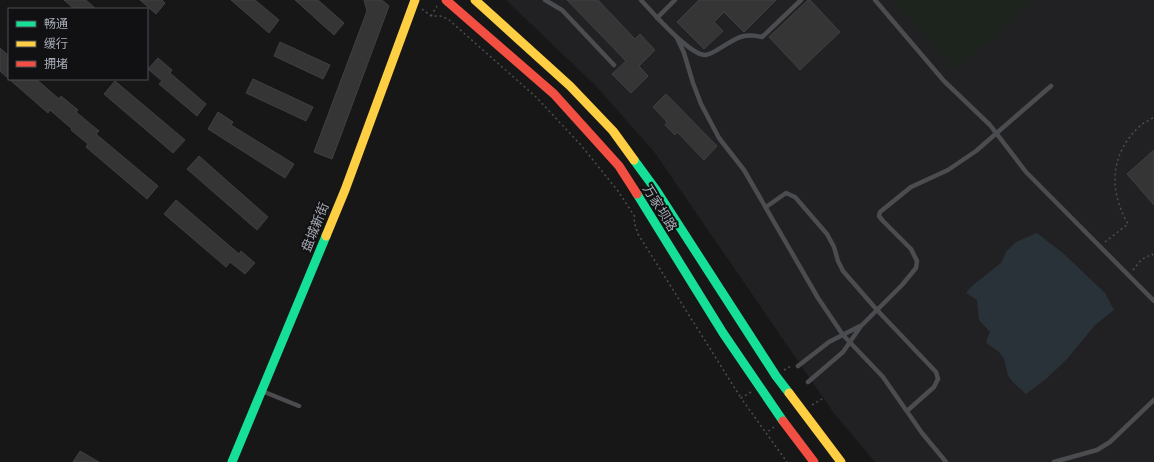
<svg xmlns="http://www.w3.org/2000/svg" width="1154" height="462" viewBox="0 0 1154 462" font-family="'Space Grotesk','Noto Sans SC',sans-serif">
  <style>
    .built { fill: #212123 }
    .green { fill: #1d241e }
    .water { fill: #2a3239 }
    .building { fill: #353536; stroke: #3f4043 }
    .lines { fill: none; stroke-linecap: round; stroke-linejoin: round }
    .path { stroke: #4d4e52; stroke-width: 1.5; stroke-dasharray: 2 3; stroke-linecap: butt }
    .lane { stroke: #4b4c50; stroke-width: 4.5 }
    .fast { stroke: #16e098; stroke-width: 9 }
    .slow { stroke: #ffcf43; stroke-width: 9 }
    .jam { stroke: #f24e42; stroke-width: 9 }
    .labels { text-anchor: middle; dominant-baseline: central; stroke-width: 4; stroke-linejoin: round; paint-order: stroke }
    .street-label { font-size: 13px; fill: #a8adb8; stroke: #111113 }
  </style>
  <rect width="100%" height="100%" fill="#171717"/>
  <path class="built" d="M506,0H1154V462H875L833,412L655,153L596,86Z"/>
  <path class="green" d="M893,0H1033L1005,28L955,69Z"/>
  <path class="water" d="M1037,233L1064,254L1105,293L1114,310L1095,325L1068,358L1046,379L1026,394C1021,389 1012,383 1009,377C1005,370 1007,362 1002,356C998,349 991,348 986,342L990,332L979,320L977,300L966,293L972,286L1001,263L1006,252L1016,242Z"/>
  <path class="building" d="M64,0H86L96,9H74Z
    M140,0H162L165,3L156,14Z
    M231,0H255L279,20L269,33Z
    M295,0H318L344,23L334,35Z
    M364,0H382L389,6L332,159L314,152L367,11Z
    M567,0H598L635,39L640,34L655,50L639,66L648,76L631,93L612,74L626,61Z
    M699,0H776L744,32L724,12L714,22L723,31L704,49L677,22Z
    M808,0H810L840,32L800,70L769,37Z
    M280,42L330,65L323,79L274,56Z
    M0,48L9,56V79L0,71Z
    M158,58L172,70L170,73L206,104L197,116L159,84L162,81L148,69Z
    M9,79H36L59,99L61,96L78,110L76,112L99,131L96,134L158,186L147,199L86,147L88,144L71,130L72,129L50,110L48,113Z
    M253,79L313,107L306,121L246,93Z
    M115,81L185,140L173,153L104,94Z
    M666,94L717,146L704,160L677,132L675,135L665,125L667,122L653,107Z
    M218,112L233,122L231,125L294,164L285,178L208,129Z
    M1154,150V205L1127,174Z
    M199,156L268,217L257,230L187,169Z
    M176,200L239,254L241,251L255,263L245,274L230,262L226,267L164,214Z
    M80,451L99,462H73Z"/>
  <g class="lines">
    <path class="path" d="M422,9L431,16H440L448,19L536,97L580,144L618,191L635,217L634,222L638,234L741,398
      M431,16L437,6
      M1105,242L1128,224C1108,189 1110,153 1141,125C1145,122 1150,120 1154,117
      M1133,270L1141,260L1152,254L1154,256
      M784,370L791,366
      M751,392L741,398L766,433
      M812,405L822,399
      M774,427L766,433L787,462"/>
    <path class="lane" d="M545,0L562,10L614,65
      M641,0C652,12 690,56 706,55C710,54 714,52 717,50C735,40 740,32 762,37L801,0
      M875,0L944,81L990,125L1026,172L1154,301
      M657,18L675,0
      M677,38L684,53L693,83L701,104L719,138L744,170L818,298L843,335L883,377L922,433L946,462
      M766,207L786,193L795,197L827,234L834,247L838,261L843,271L877,310L936,372L938,379L934,387L907,411
      M798,366L829,342L860,326
      M808,382L843,352L861,326L902,285L916,268L917,261L911,249L883,221L879,216L880,212L911,187L948,170L976,151L1051,86
      M262,391L299,406
      M1054,462L1097,450L1110,442L1154,400"/>
    <path class="fast" d="M634,160L656,190L776,376L789,393
      M637,194L723,333L783,421
      M232,462L326,236"/>
    <path class="slow" d="M475,0L570,86L613,131L634,160
      M326,236L345,190L415,0
      M789,393L841,462"/>
    <path class="jam" d="M446,0L554,94L619,166L637,194
      M783,421L814,462"/>
  </g>
  <g class="labels">
    <g class="street-label">
      <text transform="translate(660 208) rotate(58)">万家坝路</text>
      <text transform="translate(315 227) rotate(-68)">盘城新街</text>
    </g>
  </g>
  <rect x="8" y="8" width="140" height="72" fill="#111113" stroke="#4d4f55"/>
  <rect x="16" y="21" width="20" height="6" fill="#16e098" stroke="#4d4f55"/>
  <text x="44" y="28" font-size="12" fill="#a8adb8">畅通</text>
  <rect x="16" y="41" width="20" height="6" fill="#ffcf43" stroke="#4d4f55"/>
  <text x="44" y="48" font-size="12" fill="#a8adb8">缓行</text>
  <rect x="16" y="61" width="20" height="6" fill="#f24e42" stroke="#4d4f55"/>
  <text x="44" y="68" font-size="12" fill="#a8adb8">拥堵</text>
</svg>
